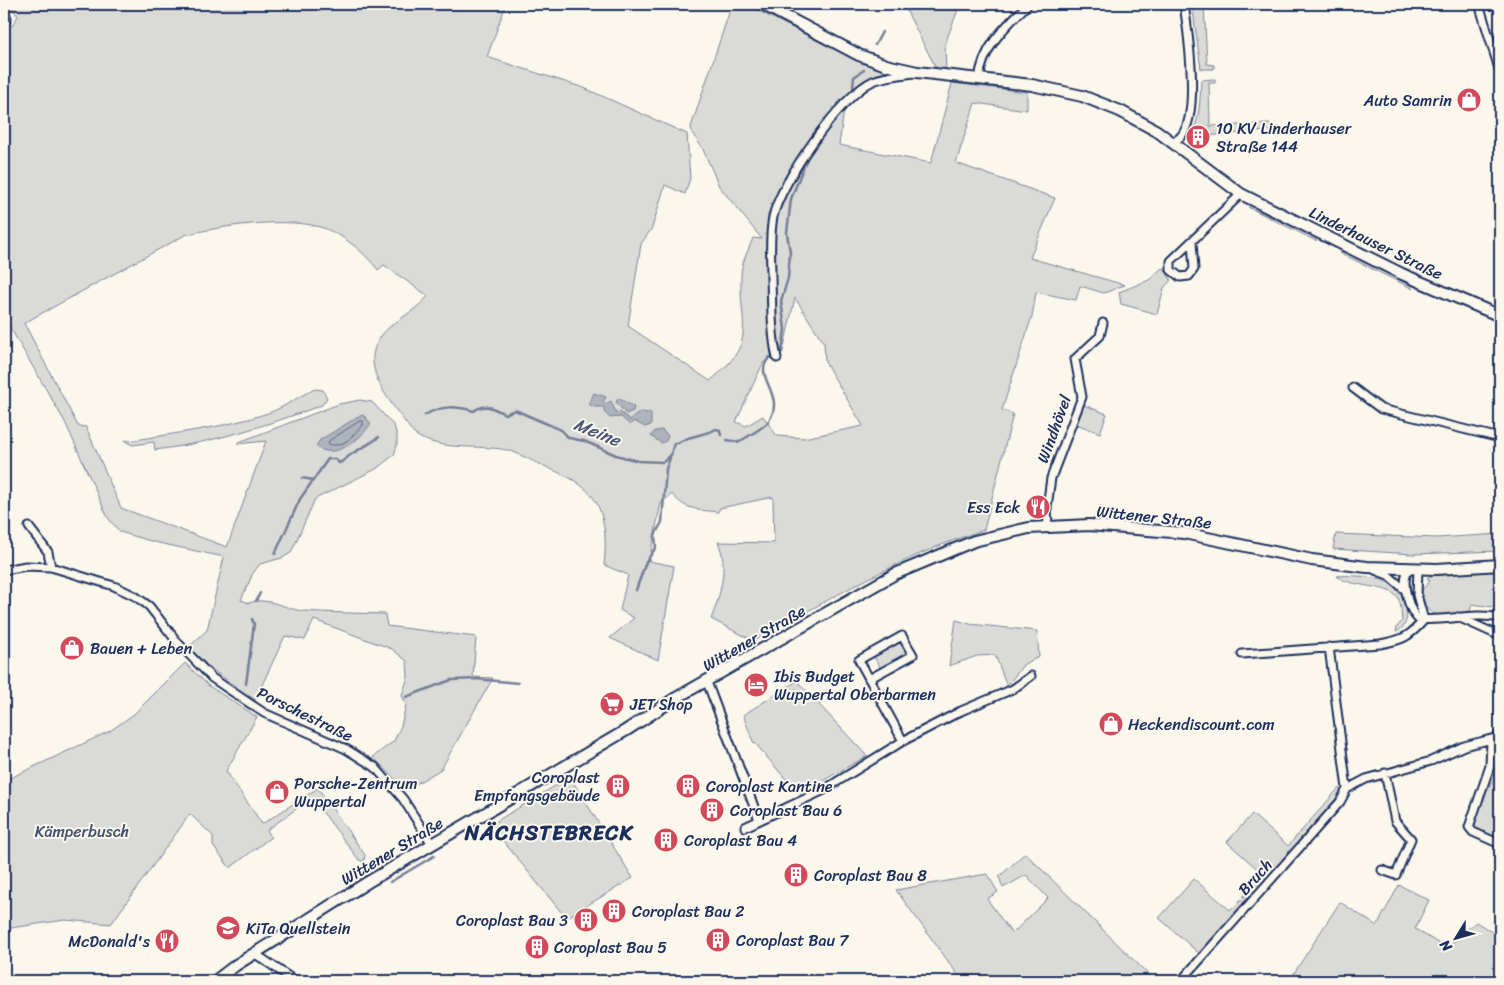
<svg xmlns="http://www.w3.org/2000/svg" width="1504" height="985" viewBox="0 0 1504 985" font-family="Sriracha,sans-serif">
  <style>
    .green { fill: #dadad7; stroke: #7a849a; fill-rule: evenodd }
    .water { fill: #afb3bb; stroke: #747e96 }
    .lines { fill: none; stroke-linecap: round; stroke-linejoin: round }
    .shore { stroke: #566483; stroke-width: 1 }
    .stream { stroke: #747e96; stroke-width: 2.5 }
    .street-casing { stroke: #1b2f5e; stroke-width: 11 }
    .secondary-casing { stroke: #1b2f5e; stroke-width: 14 }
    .street { stroke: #fbf7ec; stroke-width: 7 }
    .secondary { stroke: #fbf7ec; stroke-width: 10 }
    .labels { text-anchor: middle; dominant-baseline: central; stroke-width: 4; stroke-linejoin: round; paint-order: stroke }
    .poi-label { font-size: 16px; fill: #1b2f5e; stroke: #fbf7ec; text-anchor: start }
    .street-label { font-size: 16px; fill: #1b2f5e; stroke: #fbf7ec }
    .park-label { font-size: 16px; fill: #415176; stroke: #fbf7ec }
    .water-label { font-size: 18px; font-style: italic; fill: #47577a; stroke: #fbf7ec }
    .district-label { font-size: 21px; font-weight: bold; letter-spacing: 1px; fill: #1b2f5e; stroke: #fbf7ec }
  </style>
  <rect width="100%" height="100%" fill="#fbf7ec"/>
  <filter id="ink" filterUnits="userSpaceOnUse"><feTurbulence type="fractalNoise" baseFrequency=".02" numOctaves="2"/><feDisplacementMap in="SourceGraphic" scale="10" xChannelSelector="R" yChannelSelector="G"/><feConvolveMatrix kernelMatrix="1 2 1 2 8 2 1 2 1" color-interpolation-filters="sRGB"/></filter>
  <g filter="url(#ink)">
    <path class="green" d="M19,4H506L487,57L584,88L687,134L690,178L685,194L665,185L652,228L641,244L628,326L710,381C759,341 739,328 741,275C741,263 749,249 753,238L762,239L719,186L702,147L692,133L691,127L732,4H745L830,47L902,73C896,74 888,73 882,75C855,86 822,117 808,143L819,137L844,110L839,145L931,163L952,83L1027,92V110L975,103L956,163L1055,198L1030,258L1125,285L1104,293L1080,286L1076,300L1036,292L1032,316L1002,410L1013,414L984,530C902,555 829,600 754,641L711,619C720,597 729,565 718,542L774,543L773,497L720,508L718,512C700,510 684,510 672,494L661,503L649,561L674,566L658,660L610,638L634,618L620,610L628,575L604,565C607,539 606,504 583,487C572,477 556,472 542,465C531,461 519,453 507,450C477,444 441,452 414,434C391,401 348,360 392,325C405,315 417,309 428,296L384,265L378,270C364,252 342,233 320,227C285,217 220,226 185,235L24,323L78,426L86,427L121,508L227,547L266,441L237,444L239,442L339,404L360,400L372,402L394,426L397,435V445L394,455L376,469L315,499L291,553L282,558L260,564L253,573L241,600L249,603C268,596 285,609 303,611C330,613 358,613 385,614L387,626L476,637L473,677L493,678L441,769L406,790L373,757L394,741L401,726L406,705L402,695L408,677L407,661L392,649L314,620L305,640L285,636L255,700L211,669L189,647L207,630L224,557L154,542L120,532L108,518L65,422L4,317L8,314L4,309V23L12,26L18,16L12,8ZM795,298L824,343L825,362L863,426L804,438L777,436L763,416L746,426L736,422L763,363L783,351Z
      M903,4H960L945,44L946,73L938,72Z
      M1192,4H1204L1207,64L1214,65V69H1201Z
      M1215,79V83H1209L1210,126L1269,124L1280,130L1204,136L1195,149L1190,146L1188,142C1200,123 1200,101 1201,80Z
      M1248,207L1316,236V241Z
      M1343,250L1410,285L1413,289L1340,253Z
      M1162,268H1164L1171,280L1164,288L1157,314L1121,304L1119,292L1149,280Z
      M315,389L323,390L327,398L322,405C268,425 212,443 155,450L154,442L133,445L126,442L125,440L129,441C175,433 224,428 268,413C286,407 298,396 315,389Z
      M1084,405L1107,414L1100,433L1076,424Z
      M1336,534L1437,538L1500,534V551L1413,554L1333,549Z
      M1500,570V608L1472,604L1470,611C1446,615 1424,624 1422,590L1430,581L1427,578L1433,575Z
      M1337,576C1351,575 1374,576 1387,582C1404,590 1417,623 1396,632L1397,627L1402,621C1401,614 1402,603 1397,597C1388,584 1350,588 1337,576Z
      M956,620L970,624L1037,631L1039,657L1024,664L1007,686L995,655L977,656L949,666Z
      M899,641L903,642L908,651L907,655L882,670L873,655Z
      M185,663L209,686L257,717L226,771L262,824L318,788L365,855L364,862L359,860L315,802L307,801L267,830L271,837L230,868L213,846V836L190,814L111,924L65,920L4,929V781L110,731L134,714Z
      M797,681L867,756L801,793L798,787L794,789L755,743L754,744L743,715Z
      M570,777L633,878L566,918L490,825Z
      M1494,778L1500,781V841L1474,829C1470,814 1487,791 1494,778Z
      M1339,788L1343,794L1250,901L1243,897L1263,874L1227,842L1252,814L1288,846Z
      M1025,853L1155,981H958L961,979L896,890L987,874L998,892L987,899L1012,934L1048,898L1026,875L1003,888L999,877Z
      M1194,879L1230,910L1241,899L1247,904L1201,955L1159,918Z
      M1399,885L1429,900L1415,929L1446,948L1476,922L1500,937V981H1289L1340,902L1377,926Z"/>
    <path class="water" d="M594,393L606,397L603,402L605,404L611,401L616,413L620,412L630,420L640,412L651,413V425L645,427L634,421L630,425L621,417L610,418L604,412V407H594L589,404Z
      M618,398L634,407L633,411L626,414L616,402Z
      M363,415L371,423C363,438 333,462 316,446L320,440L359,416Z
      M662,430L668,436L666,441L661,443L651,436L655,431Z"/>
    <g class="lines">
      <path class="shore" d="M360,421H363V425C352,434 346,449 328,444L329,441Z"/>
      <path class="stream" d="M875,45L882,32
        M853,88L854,77L864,70
        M779,353L782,352L785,329L781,301L788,278L790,252L787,233L791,199L808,155
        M425,415C442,405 456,406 474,411C485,402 494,409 505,414L515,410L561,430L569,438L584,441L616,455L638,461L663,462L671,455L674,443H678C689,435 703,436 716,429L720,430L721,435
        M727,440L739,442C748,436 762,429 768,422C788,395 750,376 770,357
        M302,478L313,480
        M275,554L300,499L328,459H335L339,463C345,461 346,457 352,454C361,448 370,444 379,437
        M636,590L646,562L656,547L655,535L662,522L666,469L670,458
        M256,601L260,593
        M246,684L254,624L252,619
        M406,697L451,680L476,679L518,683
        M390,882L434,856"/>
      <defs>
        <path id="street" d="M1479,4L1500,72
          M4,24L7,18
          M979,79C983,46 1006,26 1028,4
          M1174,142C1176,140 1180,138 1182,135C1200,112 1188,32 1184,4
          M1192,242L1194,269L1189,276L1180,277L1171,270V261L1241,194
          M777,358C771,332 772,305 771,278C771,258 769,237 773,217C780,183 840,96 873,81C885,76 901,75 914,73
          M1353,388L1381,409L1500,438
          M1048,526L1047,507L1051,478L1082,397L1075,359L1100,336L1103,323
          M29,527L48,552L51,567
          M1413,568L1407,572C1402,584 1408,609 1418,619C1446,622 1472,612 1500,618
          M1418,569L1417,595L1424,620
          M4,570L26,566L51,567L114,586L135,596L149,606L178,643L212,678L264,713L346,749L375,767L403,799L432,844
          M1375,570L1388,575L1405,590
          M1458,617L1500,636
          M1329,647L1347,789
          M1242,654L1380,644C1403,640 1409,637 1424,620
          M869,679L913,655L902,636L859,660L903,741
          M707,682L759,820
          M1491,741L1490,766L1469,827L1473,832L1500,844
          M745,827L822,791L903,741L961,711L1013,689L1031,676
          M1382,870L1396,875L1411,839L1395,821L1385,773
          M254,953L295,981
          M1181,981L1340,802L1347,789L1366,779L1431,761L1464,746L1500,737"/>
        <path id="secondary" d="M762,4L859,55L886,65L917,72L1032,85L1082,96L1120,111L1157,131L1241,194L1402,274L1500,316
          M215,981L236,965L368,882L625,731L676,698L895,574L974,541L1029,528L1089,525L1184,533L1312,560L1367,567L1437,569L1500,565"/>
      </defs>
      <use href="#street" class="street-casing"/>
      <use href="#secondary" class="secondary-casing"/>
      <use href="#street" class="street"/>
      <use href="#secondary" class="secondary"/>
    </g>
  </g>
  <defs>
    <symbol id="shop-disc" viewBox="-11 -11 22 22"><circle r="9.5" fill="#d1495b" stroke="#fbf7ec"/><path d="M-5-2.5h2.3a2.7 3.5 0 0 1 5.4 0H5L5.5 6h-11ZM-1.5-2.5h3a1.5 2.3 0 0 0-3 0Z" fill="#fff"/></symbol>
    <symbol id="building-disc" viewBox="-11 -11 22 22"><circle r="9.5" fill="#d1495b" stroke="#fbf7ec"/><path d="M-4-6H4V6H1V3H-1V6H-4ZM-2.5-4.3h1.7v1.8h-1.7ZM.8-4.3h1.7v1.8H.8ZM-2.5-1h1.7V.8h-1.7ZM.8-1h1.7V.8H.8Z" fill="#fff"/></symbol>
    <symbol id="restaurant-disc" viewBox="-11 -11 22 22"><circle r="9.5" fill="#d1495b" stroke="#fbf7ec"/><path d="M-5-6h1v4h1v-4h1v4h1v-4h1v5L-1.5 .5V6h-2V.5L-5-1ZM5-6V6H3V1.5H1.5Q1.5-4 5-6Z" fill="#fff"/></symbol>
    <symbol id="hotel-disc" viewBox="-11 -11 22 22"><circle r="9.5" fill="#d1495b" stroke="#fbf7ec"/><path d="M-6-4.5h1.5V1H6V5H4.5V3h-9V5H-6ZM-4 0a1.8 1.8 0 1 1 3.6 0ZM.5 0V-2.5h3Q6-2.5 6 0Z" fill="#fff"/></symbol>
    <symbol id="supermarket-disc" viewBox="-11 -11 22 22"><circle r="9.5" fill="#d1495b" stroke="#fbf7ec"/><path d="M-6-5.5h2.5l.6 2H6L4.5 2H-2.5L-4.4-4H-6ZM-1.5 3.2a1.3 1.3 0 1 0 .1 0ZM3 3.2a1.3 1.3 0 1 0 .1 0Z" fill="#fff"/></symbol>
    <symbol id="school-disc" viewBox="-11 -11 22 22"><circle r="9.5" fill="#d1495b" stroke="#fbf7ec"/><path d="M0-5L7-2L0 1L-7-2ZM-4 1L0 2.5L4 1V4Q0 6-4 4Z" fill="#fff"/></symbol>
  </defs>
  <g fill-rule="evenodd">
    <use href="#shop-disc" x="1455" y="86" width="28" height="28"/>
    <use href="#building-disc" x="1184" y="123" width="28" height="28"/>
    <use href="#restaurant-disc" x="1024" y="493" width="28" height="28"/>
    <use href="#shop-disc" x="58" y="634" width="28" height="28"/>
    <use href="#hotel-disc" x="742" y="671" width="28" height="28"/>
    <use href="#supermarket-disc" x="598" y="690" width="28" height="28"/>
    <use href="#shop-disc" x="1097" y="710" width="28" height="28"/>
    <use href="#building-disc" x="604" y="772" width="28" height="28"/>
    <use href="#building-disc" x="674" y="772" width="28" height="28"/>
    <use href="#shop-disc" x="263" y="778" width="28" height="28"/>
    <use href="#building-disc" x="698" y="796" width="28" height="28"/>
    <use href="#building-disc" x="652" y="826" width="28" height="28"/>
    <use href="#building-disc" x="782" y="861" width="28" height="28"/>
    <use href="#building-disc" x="600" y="897" width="28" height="28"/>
    <use href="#building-disc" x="572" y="906" width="28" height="28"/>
    <use href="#school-disc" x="214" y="914" width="28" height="28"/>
    <use href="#building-disc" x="704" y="926" width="28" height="28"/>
    <use href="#restaurant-disc" x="153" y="927" width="28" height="28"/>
    <use href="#building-disc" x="523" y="933" width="28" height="28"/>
  </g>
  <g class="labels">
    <g class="poi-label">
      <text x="1452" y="100" text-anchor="end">Auto Samrin</text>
      <text x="1216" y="128">10 KV Linderhauser<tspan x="1216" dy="18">Straße 144</tspan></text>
      <text x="1020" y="507" text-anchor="end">Ess Eck</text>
      <text x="90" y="648">Bauen + Leben</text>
      <text x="774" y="676">Ibis Budget<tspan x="774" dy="18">Wuppertal Oberbarmen</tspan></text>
      <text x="630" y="704">JET Shop</text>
      <text x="1128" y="724">Heckendiscount.com</text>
      <text x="600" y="777" text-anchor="end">Coroplast<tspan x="600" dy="18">Empfangsgebäude</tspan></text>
      <text x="294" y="783">Porsche-Zentrum<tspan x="294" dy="18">Wuppertal</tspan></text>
      <text x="706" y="786">Coroplast Kantine</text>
      <text x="730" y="810">Coroplast Bau 6</text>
      <text x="684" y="840">Coroplast Bau 4</text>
      <text x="814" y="875">Coroplast Bau 8</text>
      <text x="632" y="911">Coroplast Bau 2</text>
      <text x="568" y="920" text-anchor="end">Coroplast Bau 3</text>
      <text x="246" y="928">KiTa Quellstein</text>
      <text x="736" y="940">Coroplast Bau 7</text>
      <text x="150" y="941" text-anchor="end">McDonald's</text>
      <text x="554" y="947">Coroplast Bau 5</text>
    </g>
    <g class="street-label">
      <text transform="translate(1376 243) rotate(26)">Linderhauser Straße</text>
      <text transform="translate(1054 429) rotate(-70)">Windhövel</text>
      <text transform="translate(1154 517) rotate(6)">Wittener Straße</text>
      <text transform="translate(754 638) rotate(-30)">Wittener Straße</text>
      <text transform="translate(305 714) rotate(26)">Porschestraße</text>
      <text transform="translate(392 851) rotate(-31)">Wittener Straße</text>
      <text transform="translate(1255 877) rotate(-48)">Bruch</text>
    </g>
    <g class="park-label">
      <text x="82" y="831">Kämperbusch</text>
    </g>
    <g class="water-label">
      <text transform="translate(597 432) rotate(22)">Meine</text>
    </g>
    <g class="district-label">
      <text x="549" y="833">NÄCHSTEBRECK</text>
    </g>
  </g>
  <rect width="1504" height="985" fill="none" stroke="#fbf7ec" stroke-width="20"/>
  <rect x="10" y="10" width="1484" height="965" fill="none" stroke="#1b2f5e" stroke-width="2" filter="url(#ink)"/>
  <g transform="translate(1456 938) rotate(233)" stroke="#fbf7ec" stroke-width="4" paint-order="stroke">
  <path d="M0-4L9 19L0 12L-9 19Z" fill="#1b2f5e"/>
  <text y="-8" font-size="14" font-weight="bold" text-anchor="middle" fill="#1b2f5e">N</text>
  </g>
</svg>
